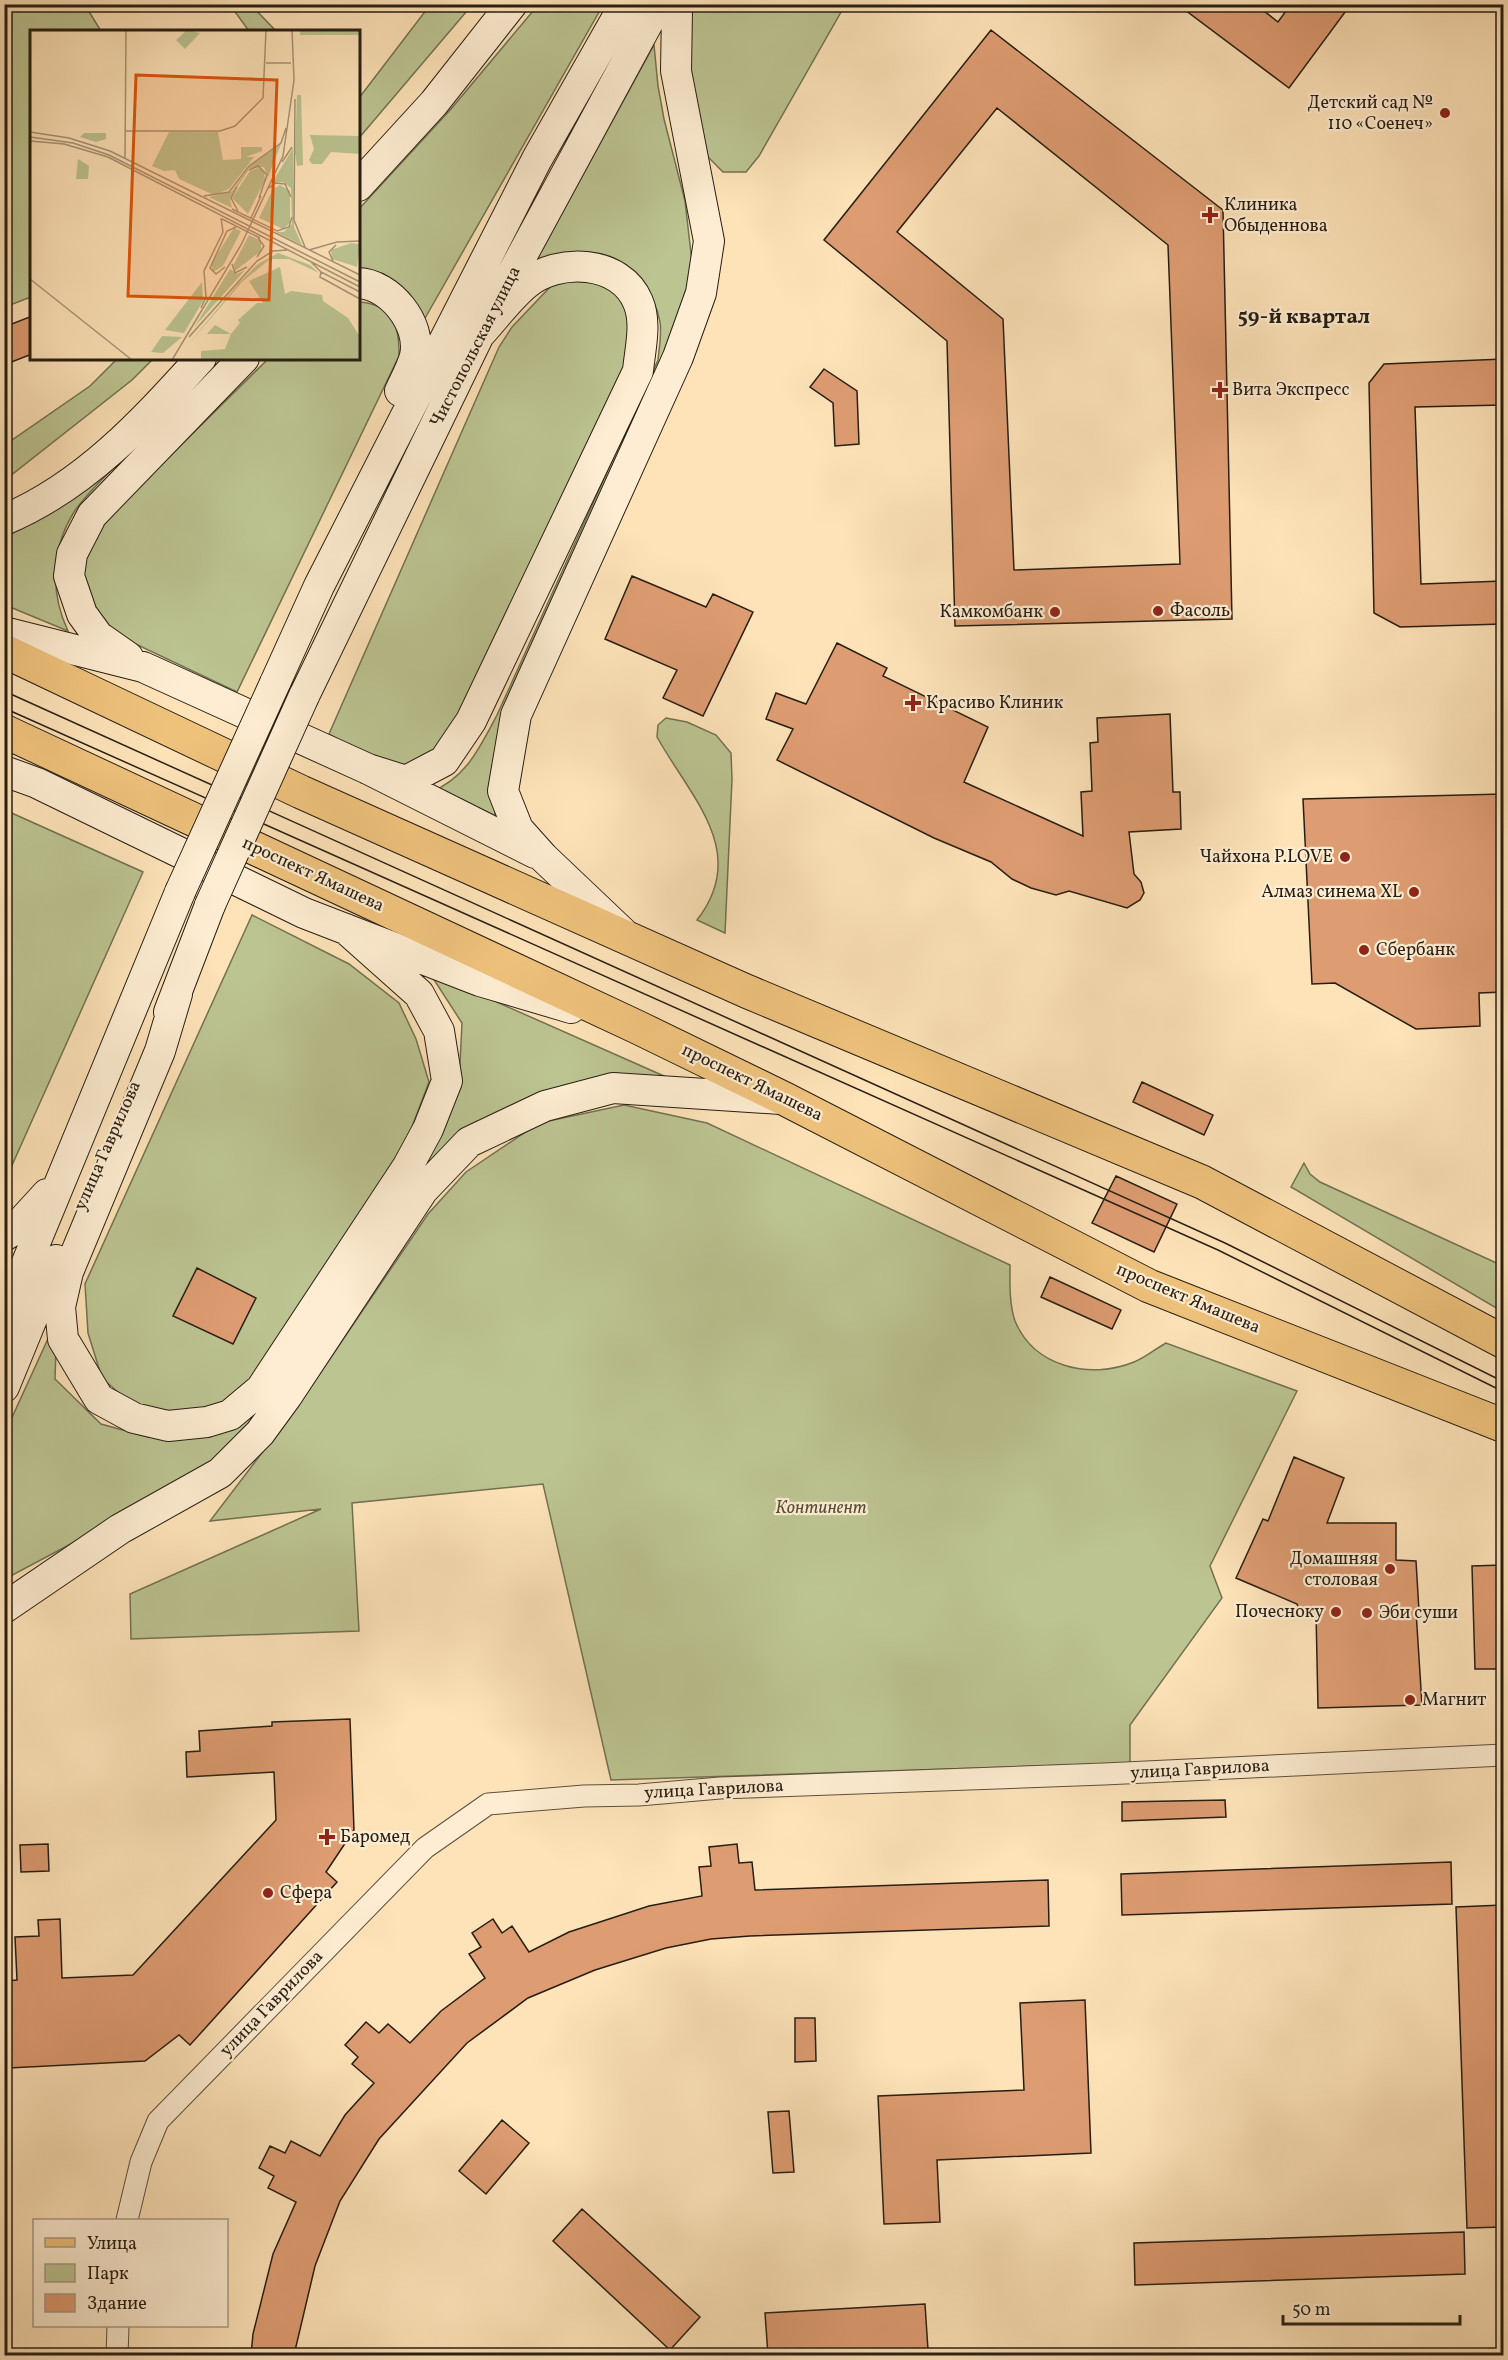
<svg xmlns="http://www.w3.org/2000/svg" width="1508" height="2360" viewBox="0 0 1508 2360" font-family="Vollkorn,serif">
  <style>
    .green { fill: #bcc492; stroke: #727152; stroke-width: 1.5 }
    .building { fill: #de9c72; stroke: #271e13; stroke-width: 1.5; fill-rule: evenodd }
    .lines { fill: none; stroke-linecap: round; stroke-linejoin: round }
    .street-casing { stroke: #5d4f3c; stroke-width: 23 }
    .secondary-casing { stroke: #271e13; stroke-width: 32 }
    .primary-casing { stroke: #271e13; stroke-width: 35 }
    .street { stroke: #feedd2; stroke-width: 21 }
    .secondary { stroke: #feedd2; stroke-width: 30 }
    .primary { stroke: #efc27c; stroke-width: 33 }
    .tram { stroke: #271e13; stroke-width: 1.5 }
    .secondary-bridge-casing { stroke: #271e13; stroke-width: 32; stroke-linecap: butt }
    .secondary-bridge { stroke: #feedd2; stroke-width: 30 }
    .poi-dot { fill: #8f2418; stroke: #feedd2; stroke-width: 2 }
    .labels { text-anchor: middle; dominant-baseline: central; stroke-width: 4.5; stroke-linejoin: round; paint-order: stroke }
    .poi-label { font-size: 18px; fill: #271e13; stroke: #feedd2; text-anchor: start }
    .street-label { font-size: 18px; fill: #271e13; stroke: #feedd2 }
    .park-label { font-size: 18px; font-style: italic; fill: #545039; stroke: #feedd2 }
    .quarter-label { font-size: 21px; font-weight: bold; fill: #271e13; stroke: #feedd2 }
    .inset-road { fill: none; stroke: #a89477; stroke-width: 1.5 }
    .view { fill: #de560c; fill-opacity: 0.15; stroke: #de560c; stroke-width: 3 }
    .inset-edge { fill: none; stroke: #271e13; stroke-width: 3 }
  </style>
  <rect width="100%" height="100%" fill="#fee3b9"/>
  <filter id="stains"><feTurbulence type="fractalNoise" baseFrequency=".00333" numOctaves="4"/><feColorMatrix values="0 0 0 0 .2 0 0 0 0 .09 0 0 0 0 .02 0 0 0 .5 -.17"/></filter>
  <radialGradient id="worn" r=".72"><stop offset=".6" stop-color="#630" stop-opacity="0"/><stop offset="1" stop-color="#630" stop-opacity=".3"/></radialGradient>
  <path class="green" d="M5,4L85,5L101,31L32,32L31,297L5,307Z
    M230,5H251L276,31H249Z
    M430,5H472L359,138V98Z
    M538,5H603L424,320L359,271L358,210L451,109Z
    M690,5H845L759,156L746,172H723L706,155L687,67Z
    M654,45L658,86L664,119L685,201L692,262L685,305L494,772L495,823L429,793C466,778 479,749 497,715L658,360C659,348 662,334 660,322C655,294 631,260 602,254C581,249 558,256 537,259Z
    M570,281C637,281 627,316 630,369L442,747C435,752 426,761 418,764C398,771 346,745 329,734L499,347L512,327L551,286Z
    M359,302C392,304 400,326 399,356L237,692L110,632L96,615L86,591L81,564L100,525L268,359L358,358Z
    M117,359H153L132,380L10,476L5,478V445L90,386Z
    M120,461C106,476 85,495 74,512C51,549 50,593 68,631L5,605V537C51,514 81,493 120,461Z
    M666,718L687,722L716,735L731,753L732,779L725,933L697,920C750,852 691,798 657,737L658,725Z
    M5,810L143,872L5,1181Z
    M252,915L349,964L399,1003L416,1039L429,1082L410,1132L386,1177L253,1380L211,1410L166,1415L129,1402L102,1378L88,1333L85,1284Z
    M429,972L682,1084L504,1110L253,1424L206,1472L5,1579L4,1435L57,1319L55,1379L101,1424L148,1437L210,1436L459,1083L462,1023Z
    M624,1105L707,1123L1010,1265C1010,1282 1009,1304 1015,1321C1034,1367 1090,1380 1134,1362C1145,1358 1155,1349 1166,1343L1297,1391L1210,1566L1222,1598L1130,1725V1763L611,1780L543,1484L352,1503L359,1631L131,1639L130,1594L321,1509L210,1521L300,1403L428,1214L466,1172L539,1123Z
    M1304,1163L1310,1174L1320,1182L1503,1266V1312L1291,1187Z"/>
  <path class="building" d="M1177,4H1255L1278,22L1291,4H1351L1289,88Z
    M991,30L1223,210L1232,619L955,626L947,341L824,240ZM997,108L1168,245L1180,564L1014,570L1003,319L897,232Z
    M32,316V354L4,365V327Z
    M1503,359V405L1415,407L1421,584L1503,581V624L1400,627L1374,613L1369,383L1384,364Z
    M824,369L857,391L859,444L835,446L833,403L810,387Z
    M632,576L706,607L713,594L753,612L703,716L663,698L677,670L605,639Z
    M837,643L887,668L883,676L988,727L964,782L1083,836L1081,792L1092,791L1090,743L1098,742L1097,718L1170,714L1173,792H1180L1181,829L1129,832L1134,874L1141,882L1144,893L1140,900L1127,908L1069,891L1056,895L1031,888L1012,879L991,862L934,838L777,760L793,729L766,719L776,693L806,704Z
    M1503,794V992L1479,993L1480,1026L1416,1029L1335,983L1312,984L1303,799Z
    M1142,1082L1213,1115L1204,1135L1133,1102Z
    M1116,1176L1177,1204L1154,1252L1092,1223Z
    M197,1268L256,1298L233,1344L173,1316Z
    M1050,1277L1121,1310L1112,1329L1041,1297Z
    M1294,1457L1344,1478L1327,1523H1396V1560L1416,1561L1419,1611H1416L1422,1705L1318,1708L1316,1612H1300L1297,1604L1236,1578L1263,1519L1268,1521Z
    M1503,1565V1669H1475L1472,1566Z
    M350,1719L354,1830L326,1872L337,1882L190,2045L179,2035L145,2061L9,2068L5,1981L17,1980L15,1937L39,1936L38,1920L60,1919L62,1978L133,1975L276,1820L274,1772L187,1777L186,1752L200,1751L199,1731L272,1726V1722Z
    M1225,1800L1226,1817L1122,1821V1802Z
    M48,1844L49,1871L21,1872L20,1845Z
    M737,1844L739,1863L752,1862L755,1890L1048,1880L1049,1926L750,1936L711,1939L666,1948L595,1970L528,1998L467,2043L379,2139L340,2201L315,2266L294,2355H251L253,2334L273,2254L296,2202L268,2188L274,2176L259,2168L270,2146L285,2153L291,2141L320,2156L345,2115L374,2083L352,2064L358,2057L345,2045L366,2022L379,2033L388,2024L410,2043L441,2011L485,1978L469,1954L481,1947L472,1933L493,1919L502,1933L512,1926L529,1952L569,1932L649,1906L702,1896L699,1867L711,1866L709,1847Z
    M1451,1862L1452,1904L1122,1915L1121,1874Z
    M1503,1905V2227L1467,2228L1456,1907Z
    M1085,2000L1091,2153L937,2160L940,2222L884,2224L878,2096L1024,2090L1020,2003Z
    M795,2018H815L816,2061L795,2062Z
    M789,2111L794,2172L773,2173L768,2112Z
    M502,2120L529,2143L486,2194L459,2171Z
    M582,2209L700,2317L670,2350L553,2241Z
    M1464,2232L1465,2274L1135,2285L1134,2243Z
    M925,2304L928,2350L838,2355H768L765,2313Z"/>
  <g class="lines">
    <defs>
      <path id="street" d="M127,2220L141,2162L158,2121L425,1848L488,1804L584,1796L639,1795L720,1788L1104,1774L1504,1755
        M117,2356L118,2326"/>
      <path id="secondary" d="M358,186L434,103L512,4
        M358,283C390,284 422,324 415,356C412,368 405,380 400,391
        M4,520C85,486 143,422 201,358
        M4,632L143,667L368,769L535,853
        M128,657L98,636L82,614L69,576L72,554L92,515L244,358
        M275,683L319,586L537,159L625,4
        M304,696L479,335L658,4
        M368,769L406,781L444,761L471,721L638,371C640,349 647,323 638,302C621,260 558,257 526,284C509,298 494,319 479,335
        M4,771L37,783L304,913L480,981L571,1008
        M622,932L543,857L518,829L503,791L516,715L678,357L701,293L709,241L676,71L677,10L679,4
        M177,994L160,1051L68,1272L60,1307L63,1339L99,1399L134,1418L168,1426L207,1422L230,1415L261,1389L408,1166L428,1129L447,1081L439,1031L419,994L346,929
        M169,1012L210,905
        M4,1236L14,1230L47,1194
        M4,1318L180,892
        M4,1387L56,1260
        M4,1608L120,1529L220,1473L260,1433L287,1396L423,1190L469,1142L545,1106L613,1088L781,1099"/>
      <path id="primary" d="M4,651L301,792L746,991L1202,1182L1504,1342
        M4,731L637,1027L785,1099L1149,1286L1504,1426"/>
    </defs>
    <use href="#street" class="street-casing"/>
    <use href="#secondary" class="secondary-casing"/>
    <use href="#primary" class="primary-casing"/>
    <use href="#street" class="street"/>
    <use href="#secondary" class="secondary"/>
    <use href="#primary" class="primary"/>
    <path class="tram" d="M4,691L1225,1243L1504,1382
      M4,708L1218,1250L1504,1392"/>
    <defs>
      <path id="secondary-bridge" d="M180,892L275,683
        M210,905L304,696"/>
    </defs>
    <use href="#secondary-bridge" class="secondary-bridge-casing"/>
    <use href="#secondary-bridge" class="secondary-bridge"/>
  </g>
  <g class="poi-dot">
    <circle cx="1445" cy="113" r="6"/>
    <path d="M1207 206h6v6h6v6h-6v6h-6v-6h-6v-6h6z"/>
    <path d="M1217 381h6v6h6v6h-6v6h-6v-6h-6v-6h6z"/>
    <circle cx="1158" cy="611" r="6"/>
    <circle cx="1055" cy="612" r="6"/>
    <path d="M910 694h6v6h6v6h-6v6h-6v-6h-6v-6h6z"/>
    <circle cx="1345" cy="857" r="6"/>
    <circle cx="1414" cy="892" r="6"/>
    <circle cx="1364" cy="950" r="6"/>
    <circle cx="1390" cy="1569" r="6"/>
    <circle cx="1336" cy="1612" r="6"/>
    <circle cx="1367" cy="1613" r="6"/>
    <circle cx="1410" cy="1700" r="6"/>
    <path d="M324 1828h6v6h6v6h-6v6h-6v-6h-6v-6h6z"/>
    <circle cx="268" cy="1893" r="6"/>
  </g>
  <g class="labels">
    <g class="poi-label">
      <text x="1433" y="103" text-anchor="end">Детский сад №<tspan x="1433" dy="21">110 «Соенеч»</tspan></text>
      <text x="1224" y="205">Клиника<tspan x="1224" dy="21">Обыденнова</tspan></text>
      <text x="1232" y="390">Вита Экспресс</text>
      <text x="1170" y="611">Фасоль</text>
      <text x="1043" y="612" text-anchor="end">Камкомбанк</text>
      <text x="926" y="703">Красиво Клиник</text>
      <text x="1333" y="857" text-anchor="end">Чайхона P.LOVE</text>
      <text x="1402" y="892" text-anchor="end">Алмаз синема XL</text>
      <text x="1376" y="950">Сбербанк</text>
      <text x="1378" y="1559" text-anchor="end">Домашняя<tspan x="1378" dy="21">столовая</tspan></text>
      <text x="1324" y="1612" text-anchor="end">Почесноку</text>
      <text x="1379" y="1613">Эби суши</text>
      <text x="1422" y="1700">Магнит</text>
      <text x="340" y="1837">Баромед</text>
      <text x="280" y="1893">Сфера</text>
    </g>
    <g class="street-label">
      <text transform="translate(476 347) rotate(-63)">Чистопольская улица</text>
      <text transform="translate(313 875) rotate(25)">проспект Ямашева</text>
      <text transform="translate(752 1083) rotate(26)">проспект Ямашева</text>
      <text transform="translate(108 1146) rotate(-66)">улица Гаврилова</text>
      <text transform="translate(1188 1299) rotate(23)">проспект Ямашева</text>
      <text transform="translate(1200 1770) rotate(-3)">улица Гаврилова</text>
      <text transform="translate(714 1790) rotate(-3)">улица Гаврилова</text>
      <text transform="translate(272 2004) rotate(-46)">улица Гаврилова</text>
    </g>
    <g class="park-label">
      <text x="821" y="1508">Континент</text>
    </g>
    <g class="quarter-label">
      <text x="1304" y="317">59-й квартал</text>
    </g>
  </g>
  <g transform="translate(30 30)">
    <rect width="330" height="330" fill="#fee3b9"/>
    <path d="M157,0L170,3L155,19L146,10ZM270,0H330V5H270ZM267,65H271L273,135L267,136L265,122ZM139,102H188L193,130L211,129V117H232V121L216,127H224L199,159L184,165L149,149L145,140L134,141L122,136ZM54,103H76V109L66,112L50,107ZM280,105L330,106V124L301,122L292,134H282L279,130L284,119ZM251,114L238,147L234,137L220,138L200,168L202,178L179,167L202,161L220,136L225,132ZM263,118L264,197L272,215L246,202H254L262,194L261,158L253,152L242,153ZM48,129L59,136L58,149H46ZM228,138L234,141L235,150L218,184L202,168L220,141ZM250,155L260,161V193L253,199L229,188L243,159ZM204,198L211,201L193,236L183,242L181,234ZM219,205L231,211V221L205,241L203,236ZM321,213L330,214L327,237L302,229L301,220ZM248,223L280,235L289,243L259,229H240L212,252L157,316L209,253L228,234ZM250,237L255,264L261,261L292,265L293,271L318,288L330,307V330H171V321L195,319L201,304H177L185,295L201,304L210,293L208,290L227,273H233L219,251ZM200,239L207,244L215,240L165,296ZM172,252L173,271L154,303L135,300ZM132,306L152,307L133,323L121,322Z" fill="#bcc492"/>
    <path class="inset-road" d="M236,33H261M265,69L264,190L275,217M96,101H190L205,96L233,68L236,0M0,102L39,108L80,121L330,245M0,107L43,113L79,125L330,252M0,111L34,114L78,127L330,257M95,128L96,0M252,132L262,117M219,140L228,136L237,145L229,168M207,157L201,168L208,181M239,158L245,153L255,154L261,167M174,166L199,162L219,136L251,113L256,98M202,179L247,201L259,197L262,187M221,188L231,166M192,189L230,208M279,220L307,212L330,211M227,227L234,216L228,208M280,231L291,242L330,262M303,231L299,222L306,215M202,234L205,243L217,237M195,237L186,244L180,238L197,201L206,197M291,242L290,247L330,269M0,249L102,330M171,278L176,267L174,241L193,202L191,188M159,307L227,231L243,221L257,220M142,330L211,215L253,126L264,50L262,0"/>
    <path class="view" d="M106,45L247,50L239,270L98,266Z"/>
    <rect width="330" height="330" class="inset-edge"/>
  </g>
  <rect width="1508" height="2360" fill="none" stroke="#fee3b9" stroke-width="24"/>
  <rect x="6" y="6" width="1496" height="2348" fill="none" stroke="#271e13" stroke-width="3"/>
  <rect x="12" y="12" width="1484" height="2336" fill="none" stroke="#271e13" stroke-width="1.5"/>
  <rect x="33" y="2219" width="195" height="108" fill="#feedd2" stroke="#a89a86" stroke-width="1.5"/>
  <rect x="45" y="2238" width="30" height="9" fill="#efc27c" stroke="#a89a86" stroke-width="1.5"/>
  <text x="87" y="2249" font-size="18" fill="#271e13">Улица</text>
  <rect x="45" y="2264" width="30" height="18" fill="#bcc492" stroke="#a89a86" stroke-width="1.5"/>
  <text x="87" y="2279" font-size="18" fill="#271e13">Парк</text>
  <rect x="45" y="2294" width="30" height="18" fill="#de9c72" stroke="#a89a86" stroke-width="1.5"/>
  <text x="87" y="2309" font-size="18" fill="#271e13">Здание</text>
  <path d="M1283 2315v9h177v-9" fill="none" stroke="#271e13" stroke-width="3"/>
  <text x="1292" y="2315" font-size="18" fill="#271e13" stroke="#feedd2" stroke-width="4.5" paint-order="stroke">50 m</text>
  <rect width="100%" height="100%" filter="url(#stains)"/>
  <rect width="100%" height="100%" fill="url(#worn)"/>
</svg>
